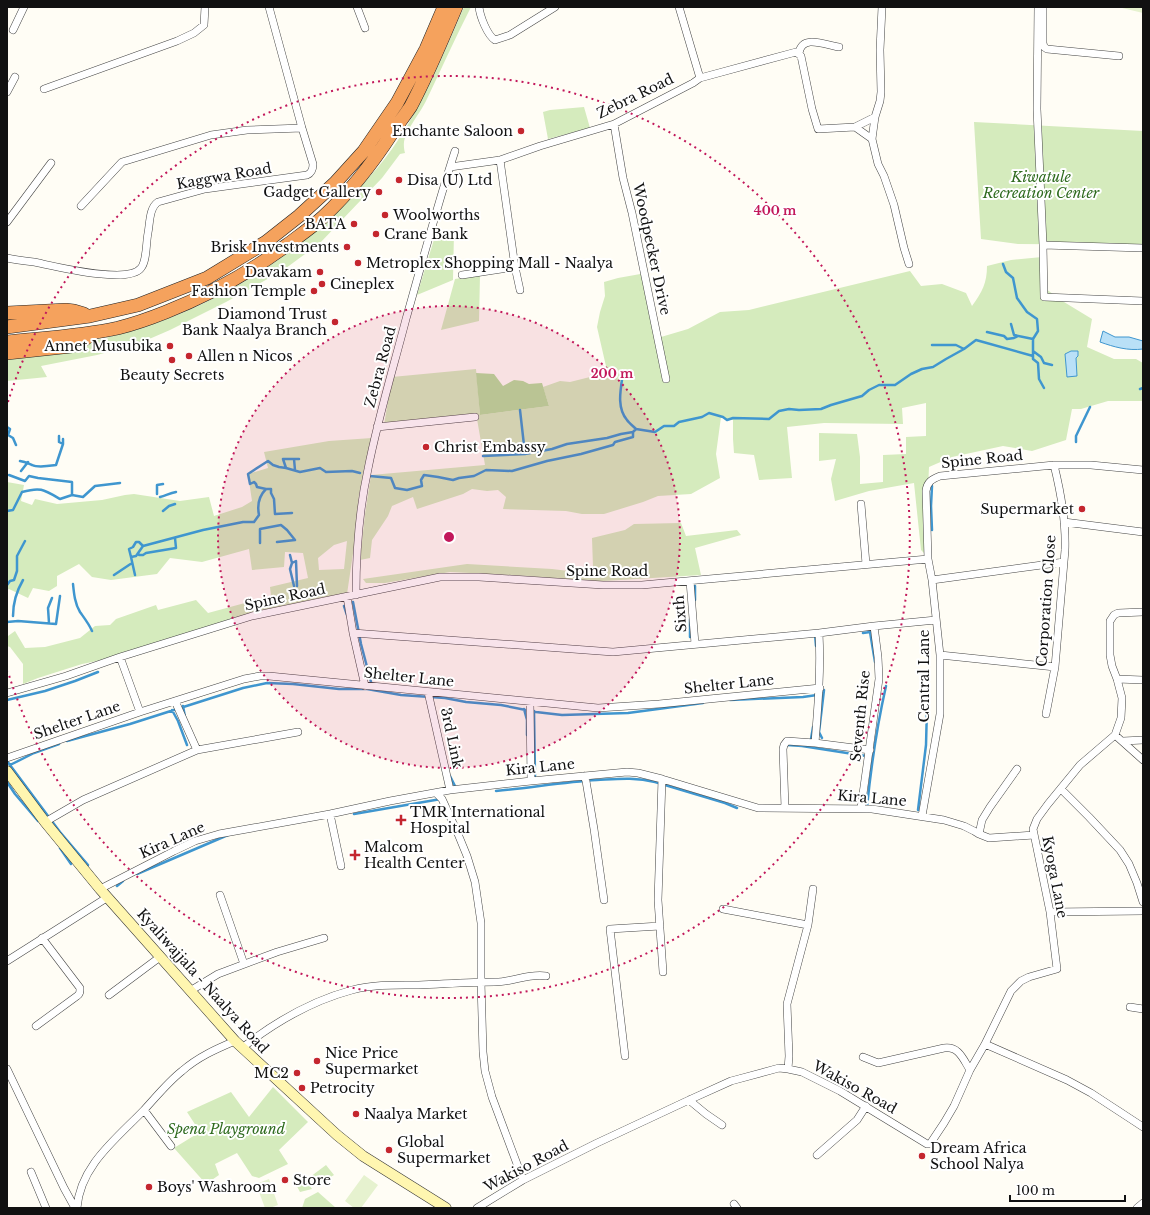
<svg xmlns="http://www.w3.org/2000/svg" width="1150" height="1215" viewBox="0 0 1150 1215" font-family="'Libre Baskerville',serif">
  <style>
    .green { fill: #d5ebbd; fill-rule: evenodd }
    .forest { fill: #b9dc9c }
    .pitch { fill: #e6f2cf }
    .water { fill: #b9e0f7; stroke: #3f96cf }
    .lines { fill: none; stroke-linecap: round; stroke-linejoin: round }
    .stream { stroke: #3f96cf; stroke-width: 2.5 }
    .street-casing { stroke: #444; stroke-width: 8 }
    .secondary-casing { stroke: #333; stroke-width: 11 }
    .highway-casing { stroke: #222; stroke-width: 14 }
    .street { stroke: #fff; stroke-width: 7 }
    .secondary { stroke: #fff6b0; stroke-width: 10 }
    .highway { stroke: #f5a25d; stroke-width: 13 }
    .ring { fill: none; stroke: #c2185b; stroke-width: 2; stroke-dasharray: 2 4 }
    .poi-dot { fill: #c4262e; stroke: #fff; stroke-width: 1.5 }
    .labels { text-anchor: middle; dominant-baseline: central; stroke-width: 4; stroke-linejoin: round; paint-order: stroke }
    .street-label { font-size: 14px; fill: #111; stroke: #fff }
    .poi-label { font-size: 14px; fill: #111; stroke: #fff; text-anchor: start }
    .park-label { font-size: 14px; font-style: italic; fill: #2f6b1f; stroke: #fff }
    .centre { fill: #c2185b; stroke: #fff; stroke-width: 2 }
    .ring-label { font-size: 12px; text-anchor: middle; font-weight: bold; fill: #c2185b; stroke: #fff; stroke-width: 4; stroke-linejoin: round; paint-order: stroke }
  </style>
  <rect width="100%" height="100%" fill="#fffdf5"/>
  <path class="green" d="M464,7H471C455,38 441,70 426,101C420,113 409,126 405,138C403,143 404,149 405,153L400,154L382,178L320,243L282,271L226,302L170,330L140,343L97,355L41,366L47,377L7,381V350C38,347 71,346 101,339C201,316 293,262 361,186C372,174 383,162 392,149C423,105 443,55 464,7Z
    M584,107L590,128L548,139L543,112L550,110Z
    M974,122L1143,131V245L1018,244L981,239Z
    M454,232L453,280L417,295L436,233Z
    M1042,257L1046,289L1064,302L1092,319L1087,347L1114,359H1136L1143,363V401H1108L1081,409H1072L1066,440L1032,451L1003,446L952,457L929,467L928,489L931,560L921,550L914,483L869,491L835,501L831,479L836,459L819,461V433L857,434L860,457V484L883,482V455L906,454V437L926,436V403L902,408L903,424L824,423L787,427L792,478L759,480L754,455L734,453L733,439V420H727L721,417L716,454L720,478L691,494L658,496L643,502L604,514H582L566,511L503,509L506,497L498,490L487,491L472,489L463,494L417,509L413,497L392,506L388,516L372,540L370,558L360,560L365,514L371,475L485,465L477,419L479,415L384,425L392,377L476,369L480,415L549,406L543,387L560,381L570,382L590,377L608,375L597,327L600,312L605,296L604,282L618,278L646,273L661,337L688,329L720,312L749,310L910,271L921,286L942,284L966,293L972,306C982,292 987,283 987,266L1011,260Z
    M480,275L479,321L441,330L455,279L461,278Z
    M372,438L359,495L355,540L347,594L282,608L117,657L82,664L38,678L23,684V664L10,647L7,646V636H8L15,631L25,648L45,647L80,638L95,626L110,625L116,619L156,605L158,610L196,600L208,613L271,596L270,587L308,578L303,553L285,552L284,567L252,570L249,549L202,562L170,558L157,574L111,580L92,577L79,564L57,576V586L49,591L33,588L28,598L9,589L7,590V482L24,485L21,501L32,505L35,499L57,504L102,500L125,495L134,494L180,501L209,497L214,516L242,507L252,501L248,474L268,468L264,452L329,441ZM347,541L344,569L319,570L318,558L334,545Z
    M681,523L686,536L737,530L741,535L695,548L701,575L588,582L528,576L450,572L385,583H366L363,579L467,564L552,569L585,573L593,567L592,538L625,530L634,524Z
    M273,1087L308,1122L279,1150L288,1164L259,1178L252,1176L237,1153L215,1164L219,1175L206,1184L174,1148L200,1132L187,1112L231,1092L249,1117Z
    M326,1165L334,1175L317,1185L310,1177Z
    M293,1179L301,1182L306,1180L312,1189L300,1192Z
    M318,1192L336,1208H302L305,1199Z"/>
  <path class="forest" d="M476,373L494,374L503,386L514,380L523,381L529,384L542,383L549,406L480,415Z"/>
  <path class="pitch" d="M1118,7H1143V13Z
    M364,1175L378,1185L361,1208H354L345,1201Z
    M269,1179L278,1205L270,1208H265L256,1184Z"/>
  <path class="water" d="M1103,331L1115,337H1129L1143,341V349C1128,351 1114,347 1100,342Z
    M1071,351H1078V356L1076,358L1077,376L1067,377L1065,354Z"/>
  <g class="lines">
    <path class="stream" d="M1003,264L1006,272L1013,278L1017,298L1027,312L1037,319L1038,331L1033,339
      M1011,324L1014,335L1033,339V356
      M987,332L1004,336L1007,339L1014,338L1018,336
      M932,345H956L964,349
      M1033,351L1041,357L1044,363L1052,365
      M623,373C621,388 616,407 627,420C629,423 633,426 636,429
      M1140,389L1143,388
      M520,410L525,454
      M7,427L10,429L8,435L13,438L16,445
      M59,436V442L63,444
      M1076,442V436L1090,407
      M483,456L525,454L552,449L567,444L607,438L621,434L633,432
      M294,459L295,470
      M20,461C26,462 27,463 32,465C38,468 49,466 56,465L63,444V439
      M286,468L283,459H299
      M21,471L28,462
      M9,475L25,481L29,476L38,478L72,482V495
      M370,476L391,478L395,488L407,490L422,486L421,480L424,475L438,477L453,480L459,478L474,476L486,470L512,471L547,461L581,454L613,445L615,442L633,437V432L636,429L655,432L664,426H674L679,422L702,417L709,413L723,417L727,420L733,418L769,419L779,411L789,409L799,410L821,409L831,405L862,396L869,390L879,385H895L911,374L922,369L933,367L946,359L964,349L976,340L1033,356V359L1038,363L1039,379L1044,388
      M932,486L931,506L932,530
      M266,489H271V493L274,499L275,514L292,513
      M157,494V485L163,484
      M160,497C166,496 169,493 176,492
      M7,511L13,510L22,492C40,487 43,489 60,499L72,495L83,497L95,486L120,483
      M163,511L169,506L175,504
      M260,543V529L281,525L287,530L295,540L277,542
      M143,546L136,556L131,557L129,549L133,547L136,542H139L143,546L203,530L243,522H254L259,515C257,505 259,496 266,489L257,487L256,484L254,482L250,484L248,474L268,461L273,465L279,467L286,468L300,472L320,468L326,472L352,471L360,473
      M138,553L139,555H143L146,553L176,548L175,538
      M290,555L292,563L290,569L294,586
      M131,557L135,575
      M292,563L296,561L297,586
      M114,575L132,563
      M73,584C74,594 75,604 80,612C85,619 89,624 92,631
      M7,585L10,581L14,580L17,571V556L25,541
      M695,586V600
      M353,602L361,644L371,682
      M344,606L347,615
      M13,616C13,602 16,592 23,580
      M690,619V637
      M7,622L18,621L56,624L60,596
      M49,623L48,608L52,598
      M863,633L870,632L875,662
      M815,635L816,646
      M7,700L45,691L75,681L98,672
      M730,700L803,697L817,695
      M183,706L185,717
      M524,709L527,720V735
      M172,710L178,721L187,745
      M534,711L535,776
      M822,738L819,732L824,690
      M811,739L813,727
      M67,741L130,724L243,688L267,683L293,684L339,689H367L401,695L445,698L466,702L501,705L536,712L562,715L628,713L703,703
      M787,745L802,746L866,756
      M7,761L60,832L88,865
      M10,765L34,753L59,744
      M450,776L455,786
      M7,782L15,794L38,821
      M496,791C530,788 563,782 597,780C617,779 635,777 655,782L725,803L737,808
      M867,807C871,767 877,726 886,686
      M918,810L926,745L927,707
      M354,814L441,799
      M60,848L71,864
      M137,874L228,835
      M117,886L123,881"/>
    <defs>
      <path id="street" d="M357,7L365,28
        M479,7C480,16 487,35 495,40L510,35L555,7
        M679,7L700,78
        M882,7L880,50L881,92L880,101L875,117L872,139L878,164L884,176L894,205L904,248L909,264
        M1038,7L1037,109L1043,245L1143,248
        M1043,7V43L1044,47L1047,49L1119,56
        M13,30L24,7
        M799,53C802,34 825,45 839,47
        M44,89L177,41L194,33L204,25L205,7
        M7,92L15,77
        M614,124L623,178L632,213L666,379
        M855,127L872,139
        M450,167L500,160
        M81,206L122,162L211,135L247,130L302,128
        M7,222L51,163
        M1043,245L1044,297L1143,301
        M7,258C16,260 25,261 34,262C54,266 128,285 141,268C147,261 146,242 148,233C150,223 149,208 158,202L205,189L307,175C312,173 313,169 313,164L302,128L269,7
        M462,275L515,267
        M520,290L515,267L500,160L540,146L614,124L693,83L700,78L796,52L801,56L812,109L818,129L855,127L875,117
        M377,427L475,417
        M861,504L866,564
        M1064,522L1143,532
        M932,580L1064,562
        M690,581L695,644
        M356,595C356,553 359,510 368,469C378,418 393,369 406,319C422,263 437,206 455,151
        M347,597L353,633L365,686
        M353,633L613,652L819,633L874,626L936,620
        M940,655L1055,667
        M120,657L140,712
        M1117,679L1143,680
        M428,692L450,790
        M7,693L66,676L120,657L252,616L440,577H479L603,585H642L928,559
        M175,701L197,750
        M530,702L531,781
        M1046,714L1055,667L1065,550C1066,521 1061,493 1054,465
        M1115,735L1143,760
        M1123,741L1143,740
        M815,743C818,706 821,670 819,633
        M7,758L140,712L244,679L260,676H269L598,708L659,704L820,688
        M584,776L586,781L594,829L604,900
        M662,779L658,900L663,972
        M1061,789L1089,817L1120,850L1129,864L1137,883L1143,902
        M436,793L442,799L458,834L467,856L475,882L481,923V982L483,1052L485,1071L492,1097L523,1180
        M785,808L783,749L784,745L787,741L815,743L870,750
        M861,808L879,679L878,657L874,626
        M330,814L341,866
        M922,816L940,714V655L932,580L928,559L926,491C927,482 932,479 940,476L1054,465H1091L1143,470
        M45,822L83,800L197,750L298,732
        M979,834L982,820L990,807L1017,769
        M100,889L174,851L195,841L219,834L330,814L390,801L450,790L531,781L627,772L638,773L662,779L758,808L872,809L944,820L964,826L974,831L979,834L989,838L1034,835
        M220,895L244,964
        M723,909L808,925
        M1050,912L1143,911
        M7,961L108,897
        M190,991L218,974L277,952L324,938
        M109,995L160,957
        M1130,1007L1143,1009
        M36,1026L77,996C80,994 80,992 80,988L42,938
        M985,1044L1067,1080L1091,1093L1143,1127
        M242,1048C275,1022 311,1001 352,990C374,984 397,985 419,985C444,984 470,982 495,982C513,982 529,973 546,976
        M625,1056L610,929L660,926
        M863,1057L878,1063L944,1048C959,1046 963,1059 970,1070
        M7,1069L64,1188L75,1208
        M788,1069L789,1056L787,1004L808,925L813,889
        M689,1100L706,1114L722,1125
        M144,1110L171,1146
        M817,1155L857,1120L866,1106
        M31,1172L46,1208
        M734,1204L737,1208
        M77,1208C80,1166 116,1139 144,1110C156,1097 168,1082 182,1071C198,1057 216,1049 235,1041
        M477,1208L523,1180L597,1143L689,1100L731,1081L779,1068L788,1069L802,1072L840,1091L927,1144H930L944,1123L954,1106L970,1070L985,1044L1011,991L1021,981L1029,977L1057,969L1050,912L1033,829L1037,819L1048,804L1080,765L1115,735L1121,718L1122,698L1117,679L1112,666L1110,655V621L1114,615L1118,613L1143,612
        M1137,1208L1143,1203"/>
      <path id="secondary" d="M7,771L45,822L100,889L235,1041L337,1135L363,1156L446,1208"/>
      <path id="highway" d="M7,313L66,310L74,311L84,314
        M7,327L90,316L138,305L207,278L266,242L299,216L335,183L364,151L397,103L426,49L444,7
        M7,342C44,338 82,336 118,328C134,324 151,318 166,312C211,294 249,273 287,245C299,236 312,227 323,217C350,192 372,164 392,133C398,124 405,115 411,106C428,74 442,40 456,7
        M7,353L72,346L81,342L90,335"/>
    </defs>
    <use href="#street" class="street-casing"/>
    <use href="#secondary" class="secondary-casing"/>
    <use href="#highway" class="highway-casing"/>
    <use href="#street" class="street"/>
    <use href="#secondary" class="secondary"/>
    <use href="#highway" class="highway"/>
  </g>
  <circle cx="449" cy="537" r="231" fill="#c2185b" fill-opacity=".12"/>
  <g class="ring">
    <circle cx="449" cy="537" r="231"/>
    <path d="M8 402A461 461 0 1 1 8 672"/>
  </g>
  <g class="poi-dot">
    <circle cx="521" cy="131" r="4"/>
    <circle cx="399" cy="180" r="4"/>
    <circle cx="379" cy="192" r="4"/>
    <circle cx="385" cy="215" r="4"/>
    <circle cx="354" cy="224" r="4"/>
    <circle cx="376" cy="234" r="4"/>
    <circle cx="347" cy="247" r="4"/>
    <circle cx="358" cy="263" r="4"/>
    <circle cx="320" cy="272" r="4"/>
    <circle cx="322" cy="284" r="4"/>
    <circle cx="314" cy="291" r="4"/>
    <circle cx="335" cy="322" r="4"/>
    <circle cx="170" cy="346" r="4"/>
    <circle cx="189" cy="356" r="4"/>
    <circle cx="172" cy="360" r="4"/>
    <circle cx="426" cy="447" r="4"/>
    <circle cx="1082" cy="509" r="4"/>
    <path d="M399 814h4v4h4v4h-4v4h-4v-4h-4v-4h4z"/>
    <path d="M353 849h4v4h4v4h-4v4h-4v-4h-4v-4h4z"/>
    <circle cx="317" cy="1061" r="4"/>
    <circle cx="297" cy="1073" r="4"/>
    <circle cx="302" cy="1088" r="4"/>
    <circle cx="356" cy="1114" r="4"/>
    <circle cx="389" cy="1150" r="4"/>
    <circle cx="922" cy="1156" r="4"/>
    <circle cx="285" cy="1180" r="4"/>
    <circle cx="149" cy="1187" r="4"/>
  </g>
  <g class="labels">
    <g class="street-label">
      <text transform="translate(635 96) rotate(-26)">Zebra Road</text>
      <text transform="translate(224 176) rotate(-10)">Kaggwa Road</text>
      <text transform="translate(652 249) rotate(78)">Woodpecker Drive</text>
      <text transform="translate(380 367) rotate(-75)">Zebra Road</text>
      <text transform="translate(982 459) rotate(-6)">Spine Road</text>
      <text x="607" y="571">Spine Road</text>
      <text transform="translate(285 597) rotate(-12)">Spine Road</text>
      <text transform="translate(1046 601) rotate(-86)">Corporation Close</text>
      <text transform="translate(680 614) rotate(-95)">Sixth</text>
      <text transform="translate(924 676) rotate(-90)">Central Lane</text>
      <text transform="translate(409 677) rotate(6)">Shelter Lane</text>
      <text transform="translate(729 684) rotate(-6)">Shelter Lane</text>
      <text transform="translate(860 716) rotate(-84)">Seventh Rise</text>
      <text transform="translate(77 720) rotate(-19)">Shelter Lane</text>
      <text transform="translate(452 738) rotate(78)">3rd Link</text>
      <text transform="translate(540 767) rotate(-6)">Kira Lane</text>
      <text transform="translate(872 798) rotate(5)">Kira Lane</text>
      <text transform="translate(172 840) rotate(-24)">Kira Lane</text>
      <text transform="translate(1055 877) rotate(79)">Kyoga Lane</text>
      <text transform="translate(203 981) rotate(48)">Kyaliwajjala - Naalya Road</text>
      <text transform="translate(855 1087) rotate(29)">Wakiso Road</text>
      <text transform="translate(526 1166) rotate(-28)">Wakiso Road</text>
    </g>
    <g class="poi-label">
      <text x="513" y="131" text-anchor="end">Enchante Saloon</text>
      <text x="407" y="180">Disa (U) Ltd</text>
      <text x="371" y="192" text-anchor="end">Gadget Gallery</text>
      <text x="393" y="215">Woolworths</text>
      <text x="346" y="224" text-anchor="end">BATA</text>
      <text x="384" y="234">Crane Bank</text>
      <text x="339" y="247" text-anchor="end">Brisk Investments</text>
      <text x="366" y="263">Metroplex Shopping Mall - Naalya</text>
      <text x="312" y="272" text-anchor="end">Davakam</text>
      <text x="330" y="284">Cineplex</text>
      <text x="306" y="291" text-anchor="end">Fashion Temple</text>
      <text x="327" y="314" text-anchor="end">Diamond Trust<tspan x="327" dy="16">Bank Naalya Branch</tspan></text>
      <text x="162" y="346" text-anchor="end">Annet Musubika</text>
      <text x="197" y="356">Allen n Nicos</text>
      <text x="172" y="375" text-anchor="middle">Beauty Secrets</text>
      <text x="434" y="447">Christ Embassy</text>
      <text x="1074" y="509" text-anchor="end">Supermarket</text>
      <text x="410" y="812">TMR International<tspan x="410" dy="16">Hospital</tspan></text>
      <text x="364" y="847">Malcom<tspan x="364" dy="16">Health Center</tspan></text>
      <text x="325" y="1053">Nice Price<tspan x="325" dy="16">Supermarket</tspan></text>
      <text x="289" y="1073" text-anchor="end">MC2</text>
      <text x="310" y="1088">Petrocity</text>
      <text x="364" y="1114">Naalya Market</text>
      <text x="397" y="1142">Global<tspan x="397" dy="16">Supermarket</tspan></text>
      <text x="930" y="1148">Dream Africa<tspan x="930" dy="16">School Nalya</tspan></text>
      <text x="293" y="1180">Store</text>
      <text x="157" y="1187">Boys' Washroom</text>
    </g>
    <g class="park-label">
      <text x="1041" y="177">Kiwatule<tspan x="1041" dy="16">Recreation Center</tspan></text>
      <text x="226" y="1129">Spena Playground</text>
    </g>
  </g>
  <circle cx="449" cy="537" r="6" class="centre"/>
  <g class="ring-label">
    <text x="775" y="215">400 m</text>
    <text x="612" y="378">200 m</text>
  </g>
  <rect width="1150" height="1215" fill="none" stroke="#111111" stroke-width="16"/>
  <path d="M1010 1195v6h115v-6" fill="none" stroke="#111111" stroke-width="2"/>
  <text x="1016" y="1195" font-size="12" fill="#111111" stroke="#ffffff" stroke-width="3" paint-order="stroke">100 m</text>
</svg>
